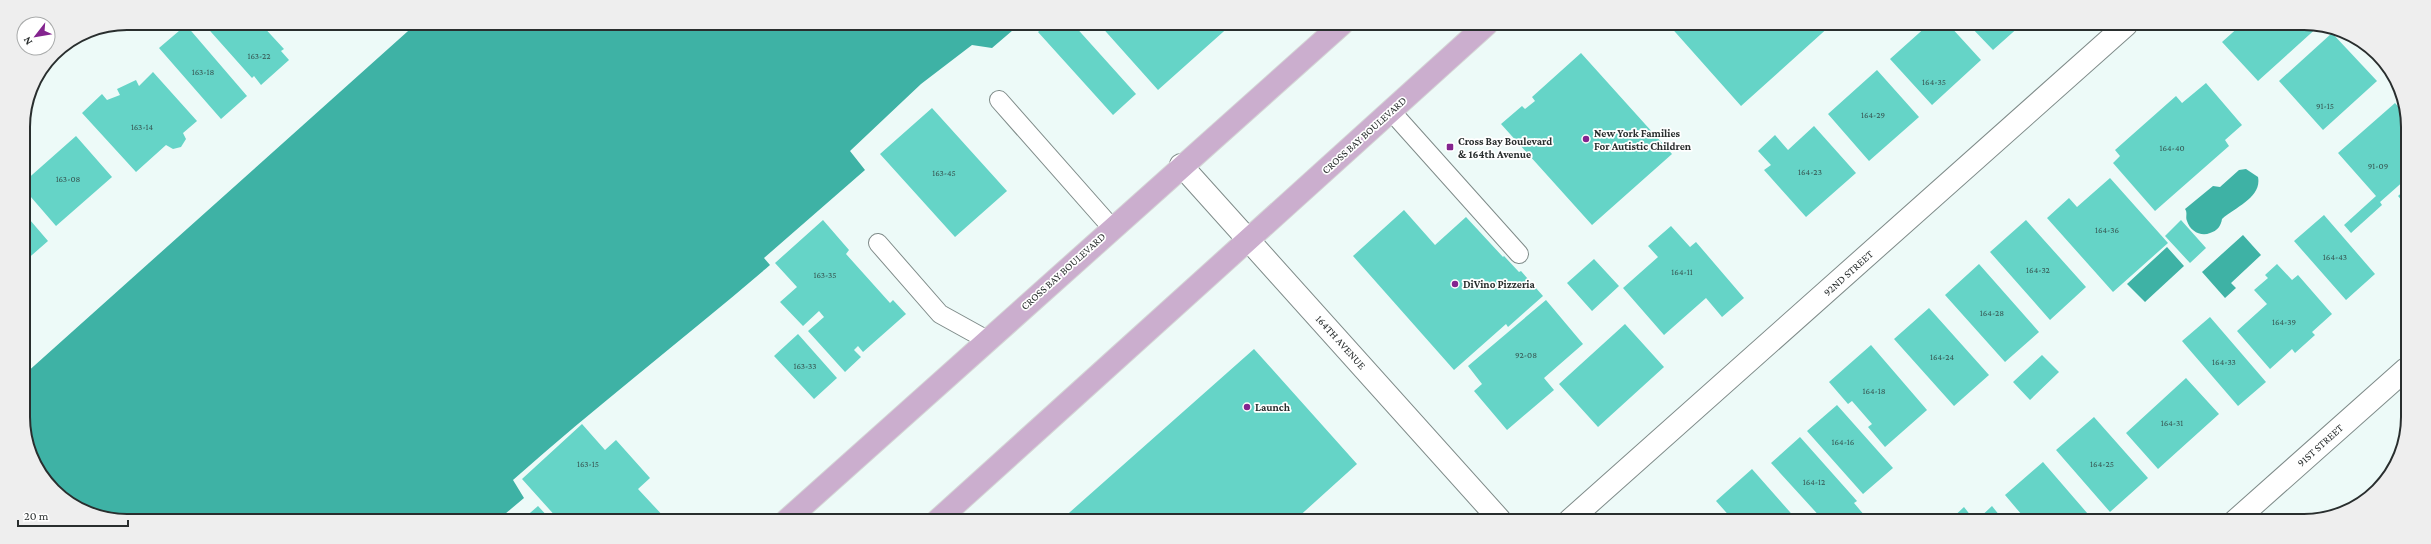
<svg xmlns="http://www.w3.org/2000/svg" width="2431" height="544" viewBox="0 0 2431 544" font-family="'Crimson Pro',serif">
  <style>
    .water { fill: #3eb2a5 }
    .building { fill: #65d4c7 }
    .lines { fill: none; stroke-linecap: round; stroke-linejoin: round }
    .service-casing { stroke: #7f8b89; stroke-width: 20 }
    .minor-casing { stroke: #7f8b89; stroke-width: 24 }
    .primary-casing { stroke: #d4d5d5; stroke-width: 24 }
    .service { stroke: #fff; stroke-width: 18 }
    .minor { stroke: #fff; stroke-width: 22 }
    .primary { stroke: #cbaece; stroke-width: 22 }
    .poi-dot { fill: #84248f; stroke: #fff; stroke-width: 1.5 }
    .labels { text-anchor: middle; dominant-baseline: central; stroke-width: 3.5; stroke-linejoin: round; paint-order: stroke }
    .number-label { font-size: 9px; fill: #385854 }
    .poi-label { font-size: 11px; font-weight: bold; fill: #292e2e; stroke: #fff; text-anchor: start }
    .street-label { font-size: 11px; fill: #292e2e; stroke: #fff }
    .rim { fill: none; stroke: #292e2e; stroke-width: 2 }
  </style>
  <rect width="100%" height="100%" fill="#edfaf8"/>
  <path class="water" d="M417,23L1020,24L992,48L972,45L921,84L850,151L865,170L764,258L770,265C685,338 596,406 513,480L524,498L499,519H107L54,491L25,438V374Z
    M2246,169L2258,177C2262,197 2236,207 2222,219C2221,226 2217,231 2210,233C2201,237 2190,231 2187,221C2185,217 2188,213 2185,209L2213,186L2220,187L2239,170Z
    M2243,235L2261,255L2231,283L2236,288L2225,298L2202,272Z
    M2167,247L2184,266L2145,302L2127,284Z"/>
  <path class="building" d="M203,23H260L284,49L281,51L289,60L261,85L254,76L252,78Z
    M1047,24H1073L1136,94L1113,115L1038,32Z
    M1099,24H1232L1158,90Z
    M1668,24H1801L1831,25L1741,106Z
    M186,25L247,96L221,119L159,48Z
    M1928,25H1949L1981,60L1932,105L1890,59Z
    M1969,25H2021L1993,50Z
    M2241,25H2320L2258,81L2222,42Z
    M2332,33L2377,81L2323,130L2279,81Z
    M1581,53L1672,154L1592,225L1501,124L1522,106L1525,109L1535,101L1532,97Z
    M1877,70L1919,117L1869,161L1828,114Z
    M153,72L197,121L183,133L186,139L181,147L173,149L166,145L136,172L82,113L102,94L107,100L120,95L117,89L136,80L139,86Z
    M2206,83L2242,125L2225,140L2229,146L2155,211L2113,163L2120,156L2115,150L2176,96L2182,103Z
    M2395,103L2406,115V179L2380,202L2382,205L2351,233L2344,225L2376,196L2338,153Z
    M932,108L1007,191L955,237L880,154Z
    M1814,126L1856,173L1806,217L1764,170L1771,165L1758,151L1775,135L1788,150Z
    M76,136L112,177L56,226L24,189V182Z
    M2110,178L2168,243L2113,292L2047,218L2069,198L2077,207Z
    M2406,189V213L2400,207L2404,203L2398,196Z
    M1404,210L1435,245L1466,217L1503,257L1504,256L1519,272L1521,271L1543,296L1508,327L1506,324L1454,370L1353,256Z
    M24,213L48,241L24,262Z
    M2324,215L2375,274L2346,300L2294,241Z
    M823,220L849,250L846,254L890,303L893,300L906,314L863,352L858,346L854,350L861,357L845,372L808,331L824,317L819,311L803,326L780,302L797,287L775,263Z
    M2026,220L2086,287L2050,320L1990,252Z
    M2181,220L2206,248L2190,263L2165,236Z
    M1671,226L1690,247L1696,242L1744,298L1722,317L1706,298L1664,335L1623,288L1658,257L1648,246Z
    M1594,259L1619,286L1592,311L1567,283Z
    M1979,264L2039,332L2005,362L1945,295Z
    M2277,264L2292,280L2298,275L2332,314L2312,332L2315,335L2295,353L2292,349L2270,369L2237,331L2267,304L2254,290L2268,278L2265,275Z
    M1546,300L1583,344L1544,378L1554,390L1507,430L1474,391L1482,384L1468,366Z
    M1929,308L1989,375L1954,406L1894,339Z
    M2210,317L2266,382L2238,406L2182,341Z
    M1625,324L1664,367L1598,427L1559,384Z
    M798,334L837,378L814,399L774,356Z
    M1871,345L1927,410L1885,447L1868,427L1872,424L1852,401L1848,404L1829,382Z
    M1254,349L1357,464L1295,520H1061Z
    M2042,355L2059,372L2030,400L2013,382Z
    M2186,378L2219,414L2158,469L2126,433Z
    M1837,405L1893,468L1863,494L1807,431Z
    M2094,417L2148,478L2110,512L2056,450Z
    M582,424L605,450L616,440L650,478L638,489L666,519H558L522,479Z
    M1800,437L1857,501L1854,503L1865,516L1860,520H1823L1771,463Z
    M2043,462L2094,521H2027L2005,495Z
    M1752,469L1797,520H1733L1716,501Z
    M538,506L550,519H523Z
    M1992,506L2004,521H1976Z
    M1964,507L1975,521H1949Z"/>
  <g class="lines">
    <defs>
      <path id="service" d="M999,100L1112,228
        M1391,111L1519,254
        M878,243L940,314L987,340"/>
      <path id="minor" d="M1181,165L1500,520
        M1570,520L2126,25
        M2235,521L2406,369"/>
      <path id="primary" d="M787,520L1342,24
        M938,520L1487,24"/>
    </defs>
    <use href="#service" class="service-casing"/>
    <use href="#minor" class="minor-casing"/>
    <use href="#primary" class="primary-casing"/>
    <use href="#service" class="service"/>
    <use href="#minor" class="minor"/>
    <use href="#primary" class="primary"/>
  </g>
  <g class="poi-dot">
    <circle cx="1586" cy="139" r="4"/>
    <rect x="1446" y="143" width="8" height="8" rx="2"/>
    <circle cx="1455" cy="284" r="4"/>
    <circle cx="1247" cy="407" r="4"/>
  </g>
  <g class="labels">
    <g class="number-label">
      <text x="259" y="56">163-22</text>
      <text x="203" y="72">163-18</text>
      <text x="1934" y="82">164-35</text>
      <text x="2325" y="106">91-15</text>
      <text x="1873" y="115">164-29</text>
      <text x="142" y="127">163-14</text>
      <text x="2172" y="148">164-40</text>
      <text x="2378" y="166">91-09</text>
      <text x="1810" y="172">164-23</text>
      <text x="944" y="173">163-45</text>
      <text x="68" y="179">163-08</text>
      <text x="2107" y="230">164-36</text>
      <text x="2335" y="257">164-43</text>
      <text x="2038" y="270">164-32</text>
      <text x="1682" y="272">164-11</text>
      <text x="825" y="275">163-35</text>
      <text x="1992" y="313">164-28</text>
      <text x="2284" y="322">164-39</text>
      <text x="1526" y="355">92-08</text>
      <text x="1942" y="357">164-24</text>
      <text x="2224" y="362">164-33</text>
      <text x="805" y="366">163-33</text>
      <text x="1874" y="391">164-18</text>
      <text x="2172" y="423">164-31</text>
      <text x="1843" y="442">164-16</text>
      <text x="588" y="464">163-15</text>
      <text x="2102" y="464">164-25</text>
      <text x="1814" y="482">164-12</text>
    </g>
    <g class="poi-label">
      <text x="1594" y="133">New York Families<tspan x="1594" dy="13">For Autistic Children</tspan></text>
      <text x="1458" y="141">Cross Bay Boulevard<tspan x="1458" dy="13">&amp; 164th Avenue</tspan></text>
      <text x="1463" y="284">DiVino Pizzeria</text>
      <text x="1255" y="407">Launch</text>
    </g>
    <g class="street-label">
      <text transform="translate(1364 135) rotate(-42)">CROSS BAY BOULEVARD</text>
      <text transform="translate(1063 271) rotate(-42)">CROSS BAY BOULEVARD</text>
      <text transform="translate(1848 273) rotate(-42)">92ND STREET</text>
      <text transform="translate(1341 342) rotate(48)">164TH AVENUE</text>
      <text transform="translate(2320 445) rotate(-42)">91ST STREET</text>
    </g>
  </g>
  <path d="M0 0H2431V544H0ZM127 30H2304A97 97 0 0 1 2401 127V417A97 97 0 0 1 2304 514H127A97 97 0 0 1 30 417V127A97 97 0 0 1 127 30Z" fill="#eee" fill-rule="evenodd"/>
  <path class="rim" d="M127 30H2304A97 97 0 0 1 2401 127V417A97 97 0 0 1 2304 514H127A97 97 0 0 1 30 417V127A97 97 0 0 1 127 30Z"/>
  <g transform="translate(36 36) rotate(239)"><circle r="19" fill="#ffffff" stroke="#a9abab"/>
  <path d="M0-3L7 15L0 10L-7 15Z" fill="#84248f"/>
  <text y="-6" font-size="11" font-weight="bold" text-anchor="middle" fill="#292e2e">N</text>
  </g>
  <path d="M18 520v6h110v-6" fill="none" stroke="#292e2e" stroke-width="2"/>
  <text x="24" y="520" font-size="12" fill="#292e2e" stroke="#ffffff" stroke-width="3" paint-order="stroke">20 m</text>
</svg>
